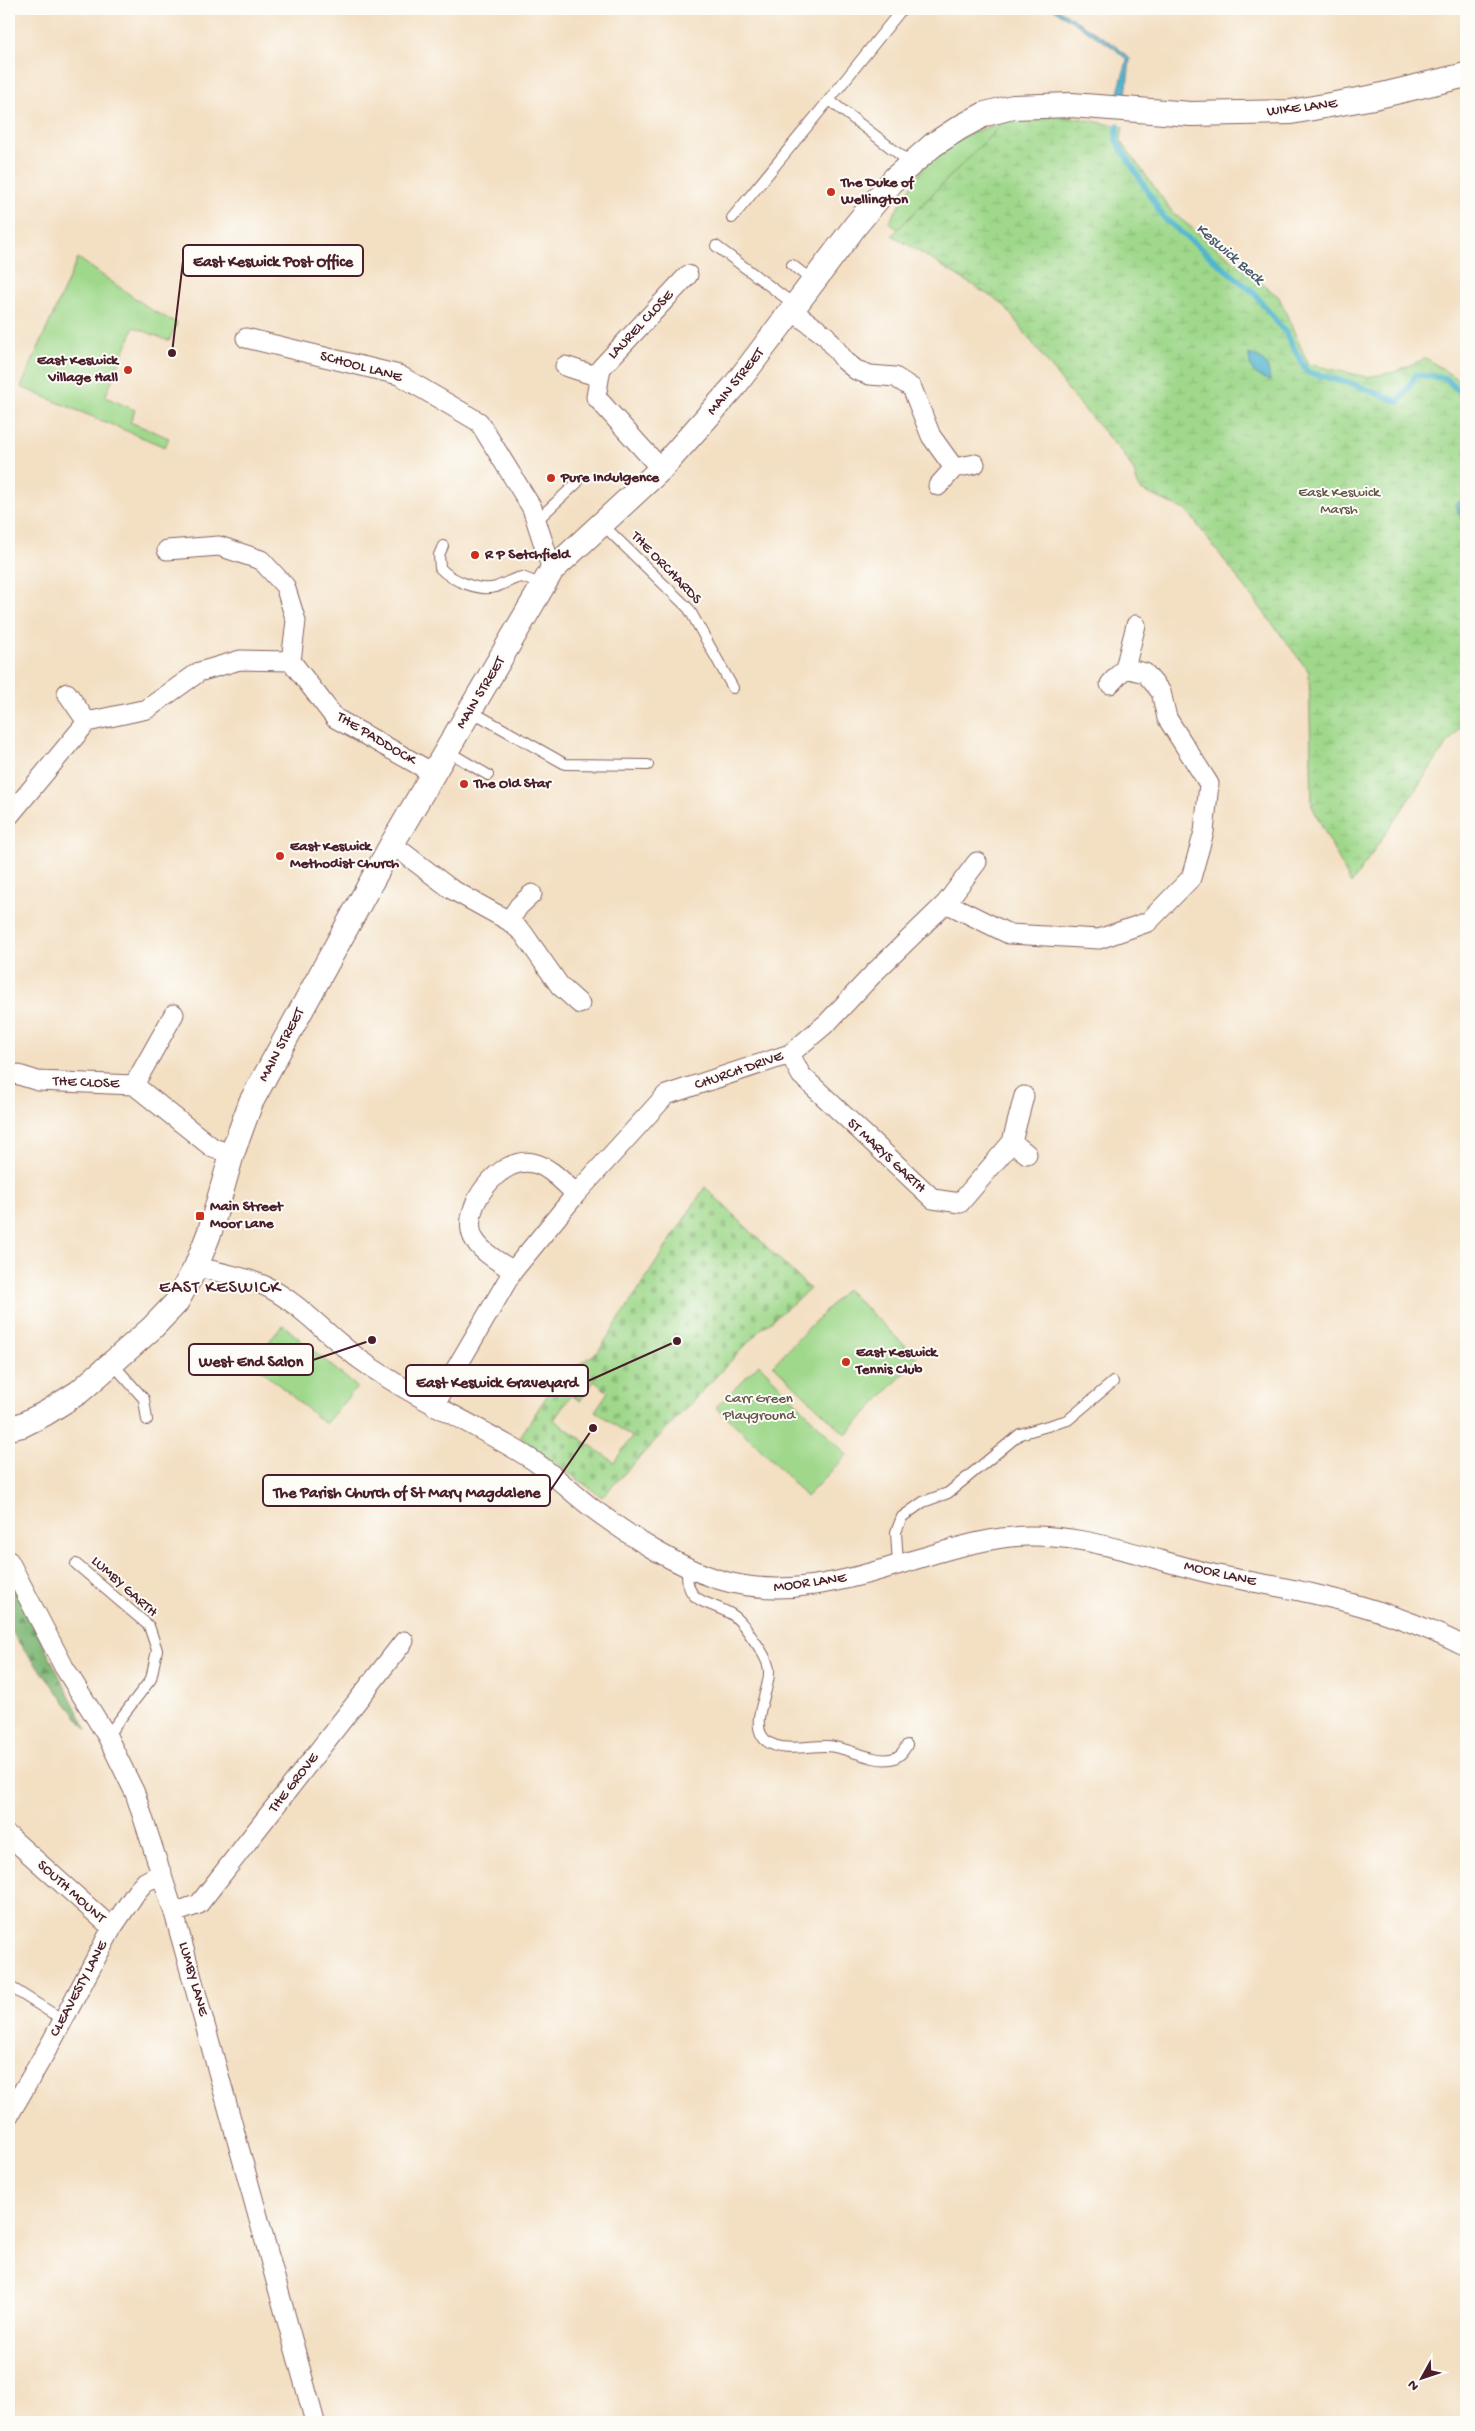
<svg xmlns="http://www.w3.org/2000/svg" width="1475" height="2431" viewBox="0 0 1475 2431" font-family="'Gochi Hand',sans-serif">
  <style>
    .green { fill: #9fd88b; stroke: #747c5b }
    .forest { fill: url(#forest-firs); stroke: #646c51 }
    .wetland { fill: url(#wetland-marsh); stroke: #747c5b }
    .cemetery { fill: url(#cemetery-stones); stroke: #747c5b; fill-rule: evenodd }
    .water { fill: #50b5cf; stroke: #4d6a7d }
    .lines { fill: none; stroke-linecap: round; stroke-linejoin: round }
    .stream { stroke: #50b5cf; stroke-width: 6 }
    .service-casing { stroke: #856260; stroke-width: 12 }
    .minor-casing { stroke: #856260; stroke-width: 21 }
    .tertiary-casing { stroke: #856260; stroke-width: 26 }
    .service { stroke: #fff; stroke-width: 10 }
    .minor { stroke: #fff; stroke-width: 19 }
    .tertiary { stroke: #fff; stroke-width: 24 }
    .poi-dot { fill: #c8321e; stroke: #fdfcf7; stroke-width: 2 }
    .labels { text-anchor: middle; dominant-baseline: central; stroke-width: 4; stroke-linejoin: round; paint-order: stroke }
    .street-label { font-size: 15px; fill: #4a1f2b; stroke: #fdfcf7 }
    .poi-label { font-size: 15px; font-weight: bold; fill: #4a1f2b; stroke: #fdfcf7; text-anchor: start }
    .park-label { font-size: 15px; fill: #645648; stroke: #fdfcf7 }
    .water-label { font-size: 16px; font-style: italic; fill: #4c5b6d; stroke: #fdfcf7 }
    .quarter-label { font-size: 18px; letter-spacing: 1px; fill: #4a1f2b; stroke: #fdfcf7 }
    .leader { fill: none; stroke: #4a1f2b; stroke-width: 2 }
    .callout-dot { fill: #4a1f2b; stroke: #fdfcf7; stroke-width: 2 }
    .callout { fill: #fdfcf7; stroke: #4a1f2b; stroke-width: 2 }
    .callout-label { font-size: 16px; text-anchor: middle; font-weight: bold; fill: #4a1f2b }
  </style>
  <defs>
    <pattern id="forest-firs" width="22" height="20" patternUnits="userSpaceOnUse" patternTransform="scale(1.25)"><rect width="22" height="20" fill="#7fb877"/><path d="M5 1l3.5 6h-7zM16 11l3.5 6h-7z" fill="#6a9562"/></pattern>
    <pattern id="wetland-marsh" width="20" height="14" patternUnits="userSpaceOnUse" patternTransform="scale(1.25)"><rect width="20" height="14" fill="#9fd88b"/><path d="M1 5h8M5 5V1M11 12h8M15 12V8" fill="none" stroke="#8ab978"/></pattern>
    <pattern id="cemetery-stones" width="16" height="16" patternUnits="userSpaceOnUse" patternTransform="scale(1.25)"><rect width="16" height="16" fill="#9fd88b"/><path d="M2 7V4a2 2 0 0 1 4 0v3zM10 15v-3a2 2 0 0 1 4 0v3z" fill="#8ab978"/></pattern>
  </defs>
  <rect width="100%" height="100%" fill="#fdfcf7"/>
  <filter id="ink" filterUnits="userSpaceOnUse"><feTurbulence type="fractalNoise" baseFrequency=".02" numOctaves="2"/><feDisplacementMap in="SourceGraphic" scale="10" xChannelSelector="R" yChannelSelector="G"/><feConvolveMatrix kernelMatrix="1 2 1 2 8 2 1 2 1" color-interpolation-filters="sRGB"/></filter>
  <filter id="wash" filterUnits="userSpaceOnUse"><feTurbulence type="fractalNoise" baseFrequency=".0096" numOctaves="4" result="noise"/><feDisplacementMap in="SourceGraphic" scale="20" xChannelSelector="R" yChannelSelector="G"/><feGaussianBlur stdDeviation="1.12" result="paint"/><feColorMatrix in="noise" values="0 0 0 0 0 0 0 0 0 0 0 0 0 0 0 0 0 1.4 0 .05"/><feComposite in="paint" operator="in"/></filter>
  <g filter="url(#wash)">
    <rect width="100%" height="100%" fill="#f3dfc2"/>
    <path class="green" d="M1005,121L898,229L889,222C901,204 912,183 925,166C944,142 978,130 1005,121Z
      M78,258L153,311L177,323L169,341L134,327L105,397L135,410L130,422L169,438L165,447L21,387Z
      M846,1289L918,1358L846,1435L773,1365Z
      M283,1325L357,1387L325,1424L252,1362Z
      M759,1364L847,1455L806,1497L773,1461L716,1407Z"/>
    <path class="forest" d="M9,1578L87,1730L16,1639L9,1622Z"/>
    <path class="wetland" d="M1061,115L1123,127L1121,141L1173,213L1279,297L1308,364L1367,377L1394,372L1426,358L1466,385V720L1442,751L1351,884L1312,806L1309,672L1187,511L1139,489L1134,471L1125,456L1075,399L1003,304L892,235L1005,121Z"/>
    <path class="cemetery" d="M705,1187L810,1289L760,1330L602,1497L520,1437L550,1391L565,1373L598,1352ZM594,1381L608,1392L595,1411L632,1437L614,1462L554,1420L571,1395L580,1401Z"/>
    <path class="water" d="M1053,9H1058L1116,46L1130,59L1126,95L1117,96L1127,60L1114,48Z
      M1249,354C1264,358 1269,365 1270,381C1255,376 1249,370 1249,354Z
      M1466,497V523L1463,521L1455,505Z"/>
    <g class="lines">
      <path class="stream" d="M1118,126L1116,140L1164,218L1254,293L1285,332L1307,372L1353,384L1399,402L1416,375L1446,378L1466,399"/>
    </g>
  </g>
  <g filter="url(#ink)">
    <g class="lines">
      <defs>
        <path id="service" d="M829,100L902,9
          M732,218L829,100L912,164
          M716,246L795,305
          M792,265L813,281
          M536,521L577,483
          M603,525L689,609L733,688
          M443,546L439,555L440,568C451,580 479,592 496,587C505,584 513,578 522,577L543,585
          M471,711L565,764L648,765
          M447,751L488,775
          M113,1364L144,1399L147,1420
          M76,1564L149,1626L157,1650L151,1679L107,1736
          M898,1564L896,1532L902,1517L923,1502L948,1493L1020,1434L1068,1420L1113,1382
          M687,1567C685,1605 705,1599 731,1614C740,1619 747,1630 753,1639C760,1648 767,1658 769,1669C771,1690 751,1717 762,1736C774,1755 809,1745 827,1746C847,1747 872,1762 890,1759C899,1758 903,1752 907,1745
          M9,1986L63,2020"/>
        <path id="minor" d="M791,310L826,336L845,361L856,370L870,375L895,377L912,388L931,436L954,468
          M246,338L399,375L479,422L532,508L552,570
          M565,366L599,377
          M661,469L596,397L601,368L688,275
          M938,486L954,468L975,464
          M167,550L219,546L261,560L285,586L296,621L291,661
          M1110,684L1125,668L1136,625
          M67,693L87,722
          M9,816L87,722L147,709L199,672L240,660L291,661L335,718L433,773
          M392,844L451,889L509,921L523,933L560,986L580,1004
          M946,903L1009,934L1099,939L1148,922L1191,878L1204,832L1209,784L1167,718L1161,692L1145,673L1125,668
          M509,921L519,906L532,894
          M790,1054L801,1075L933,1199L960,1203L1012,1142L1024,1096
          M9,1072L38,1081L134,1085L213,1148L232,1154
          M134,1085L174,1014
          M1012,1142L1027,1154
          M196,1267C219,1272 242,1276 263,1285C297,1300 331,1339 362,1361C415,1399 476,1424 531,1459C554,1474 574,1495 596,1511C633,1538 674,1565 717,1579C814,1610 908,1552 1002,1538C1074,1528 1144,1558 1213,1574C1249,1582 1286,1587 1322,1596C1371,1607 1421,1624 1466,1647
          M513,1271C500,1262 480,1252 473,1237C460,1207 501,1155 533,1163C549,1166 564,1183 576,1194
          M434,1406L513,1271L576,1194L666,1095L790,1054L828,1022L876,971L946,903L977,862
          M9,1561L64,1667L107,1736L135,1793L174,1913L315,2422
          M9,1836L112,1928
          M174,1913L199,1904L404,1641
          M9,2115L52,2041L112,1928L137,1891L145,1882L162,1873"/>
        <path id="tertiary" d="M9,1428L22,1425L46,1413L79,1392L152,1328L176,1303L196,1267L210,1231L232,1154L251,1102L392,844L552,570L661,469L733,388L856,225L895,178L933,145L959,128L985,114L1013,107L1071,105L1191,114L1291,112L1374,97L1466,75"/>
      </defs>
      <use href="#service" class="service-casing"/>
      <use href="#minor" class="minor-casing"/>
      <use href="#tertiary" class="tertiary-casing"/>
      <use href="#service" class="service"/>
      <use href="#minor" class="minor"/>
      <use href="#tertiary" class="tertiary"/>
    </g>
  </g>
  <g class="poi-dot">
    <circle cx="831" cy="192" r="5"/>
    <circle cx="128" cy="370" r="5"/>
    <circle cx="551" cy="478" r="5"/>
    <circle cx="475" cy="555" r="5"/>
    <circle cx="464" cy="784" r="5"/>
    <circle cx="280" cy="856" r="5"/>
    <rect x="195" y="1211" width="10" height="10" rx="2.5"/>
    <circle cx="846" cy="1362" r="5"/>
  </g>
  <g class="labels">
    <g class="street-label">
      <text transform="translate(1302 108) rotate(-7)">WIKE LANE</text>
      <text transform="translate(641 325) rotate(-47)">LAUREL CLOSE</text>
      <text transform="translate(361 367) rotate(15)">SCHOOL LANE</text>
      <text transform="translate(736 382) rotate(-51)">MAIN STREET</text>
      <text transform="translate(666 568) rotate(46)">THE ORCHARDS</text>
      <text transform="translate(481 693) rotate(-59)">MAIN STREET</text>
      <text transform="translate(376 739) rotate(31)">THE PADDOCK</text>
      <text transform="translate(282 1045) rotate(-62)">MAIN STREET</text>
      <text transform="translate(739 1071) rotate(-19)">CHURCH DRIVE</text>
      <text transform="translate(86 1083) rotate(2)">THE CLOSE</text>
      <text transform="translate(886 1156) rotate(43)">ST MARYS GARTH</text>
      <text transform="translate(1220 1574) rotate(13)">MOOR LANE</text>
      <text transform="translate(810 1583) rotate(-8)">MOOR LANE</text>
      <text transform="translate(124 1587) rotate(42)">LUMBY GARTH</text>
      <text transform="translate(294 1783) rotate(-52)">THE GROVE</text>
      <text transform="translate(71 1892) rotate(42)">SOUTH MOUNT</text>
      <text transform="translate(193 1979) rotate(74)">LUMBY LANE</text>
      <text transform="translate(79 1989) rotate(-62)">CLEAVESTY LANE</text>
    </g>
    <g class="poi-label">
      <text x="841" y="183">The Duke of<tspan x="841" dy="17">Wellington</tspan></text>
      <text x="118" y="361" text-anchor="end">East Keswick<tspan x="118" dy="17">Village Hall</tspan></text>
      <text x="561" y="478">Pure Indulgence</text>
      <text x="485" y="555">R P Setchfield</text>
      <text x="474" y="784">The Old Star</text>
      <text x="290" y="847">East Keswick<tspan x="290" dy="17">Methodist Church</tspan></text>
      <text x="210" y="1207">Main Street<tspan x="210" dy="17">Moor Lane</tspan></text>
      <text x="856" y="1353">East Keswick<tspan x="856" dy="17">Tennis Club</tspan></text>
    </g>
    <g class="park-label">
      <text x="1339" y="493">Eask Keswick<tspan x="1339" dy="17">Marsh</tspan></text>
      <text x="759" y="1399">Carr Green<tspan x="759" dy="17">Playground</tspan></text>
    </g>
    <g class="water-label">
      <text transform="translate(1229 255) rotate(41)">Keswick Beck</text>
    </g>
    <g class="quarter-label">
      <text x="220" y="1288">EAST KESWICK</text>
    </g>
  </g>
  <path class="leader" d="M172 353L183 261M372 1340L313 1360M677 1341L588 1381M593 1428L550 1491"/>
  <g class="callout-dot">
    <circle cx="172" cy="353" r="5"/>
    <circle cx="372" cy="1340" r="5"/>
    <circle cx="677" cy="1341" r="5"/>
    <circle cx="593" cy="1428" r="5"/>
  </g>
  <g class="callout">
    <rect x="183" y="245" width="180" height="31" rx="5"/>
    <rect x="189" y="1344" width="124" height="31" rx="5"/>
    <rect x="406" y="1365" width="182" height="31" rx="5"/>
    <rect x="263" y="1475" width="287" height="31" rx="5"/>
  </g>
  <g class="callout-label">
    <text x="273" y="266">East Keswick Post Office</text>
    <text x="251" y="1366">West End Salon</text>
    <text x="497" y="1387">East Keswick Graveyard</text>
    <text x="407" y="1497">The Parish Church of St Mary Magdalene</text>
  </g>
  <rect width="1475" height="2431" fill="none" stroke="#fdfcf7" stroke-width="30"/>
  <g transform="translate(1422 2378) rotate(230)" stroke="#fdfcf7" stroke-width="4" paint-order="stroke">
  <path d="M0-4L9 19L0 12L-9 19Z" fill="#4a1f2b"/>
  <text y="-8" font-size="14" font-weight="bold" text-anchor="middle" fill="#4a1f2b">N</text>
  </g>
</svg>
